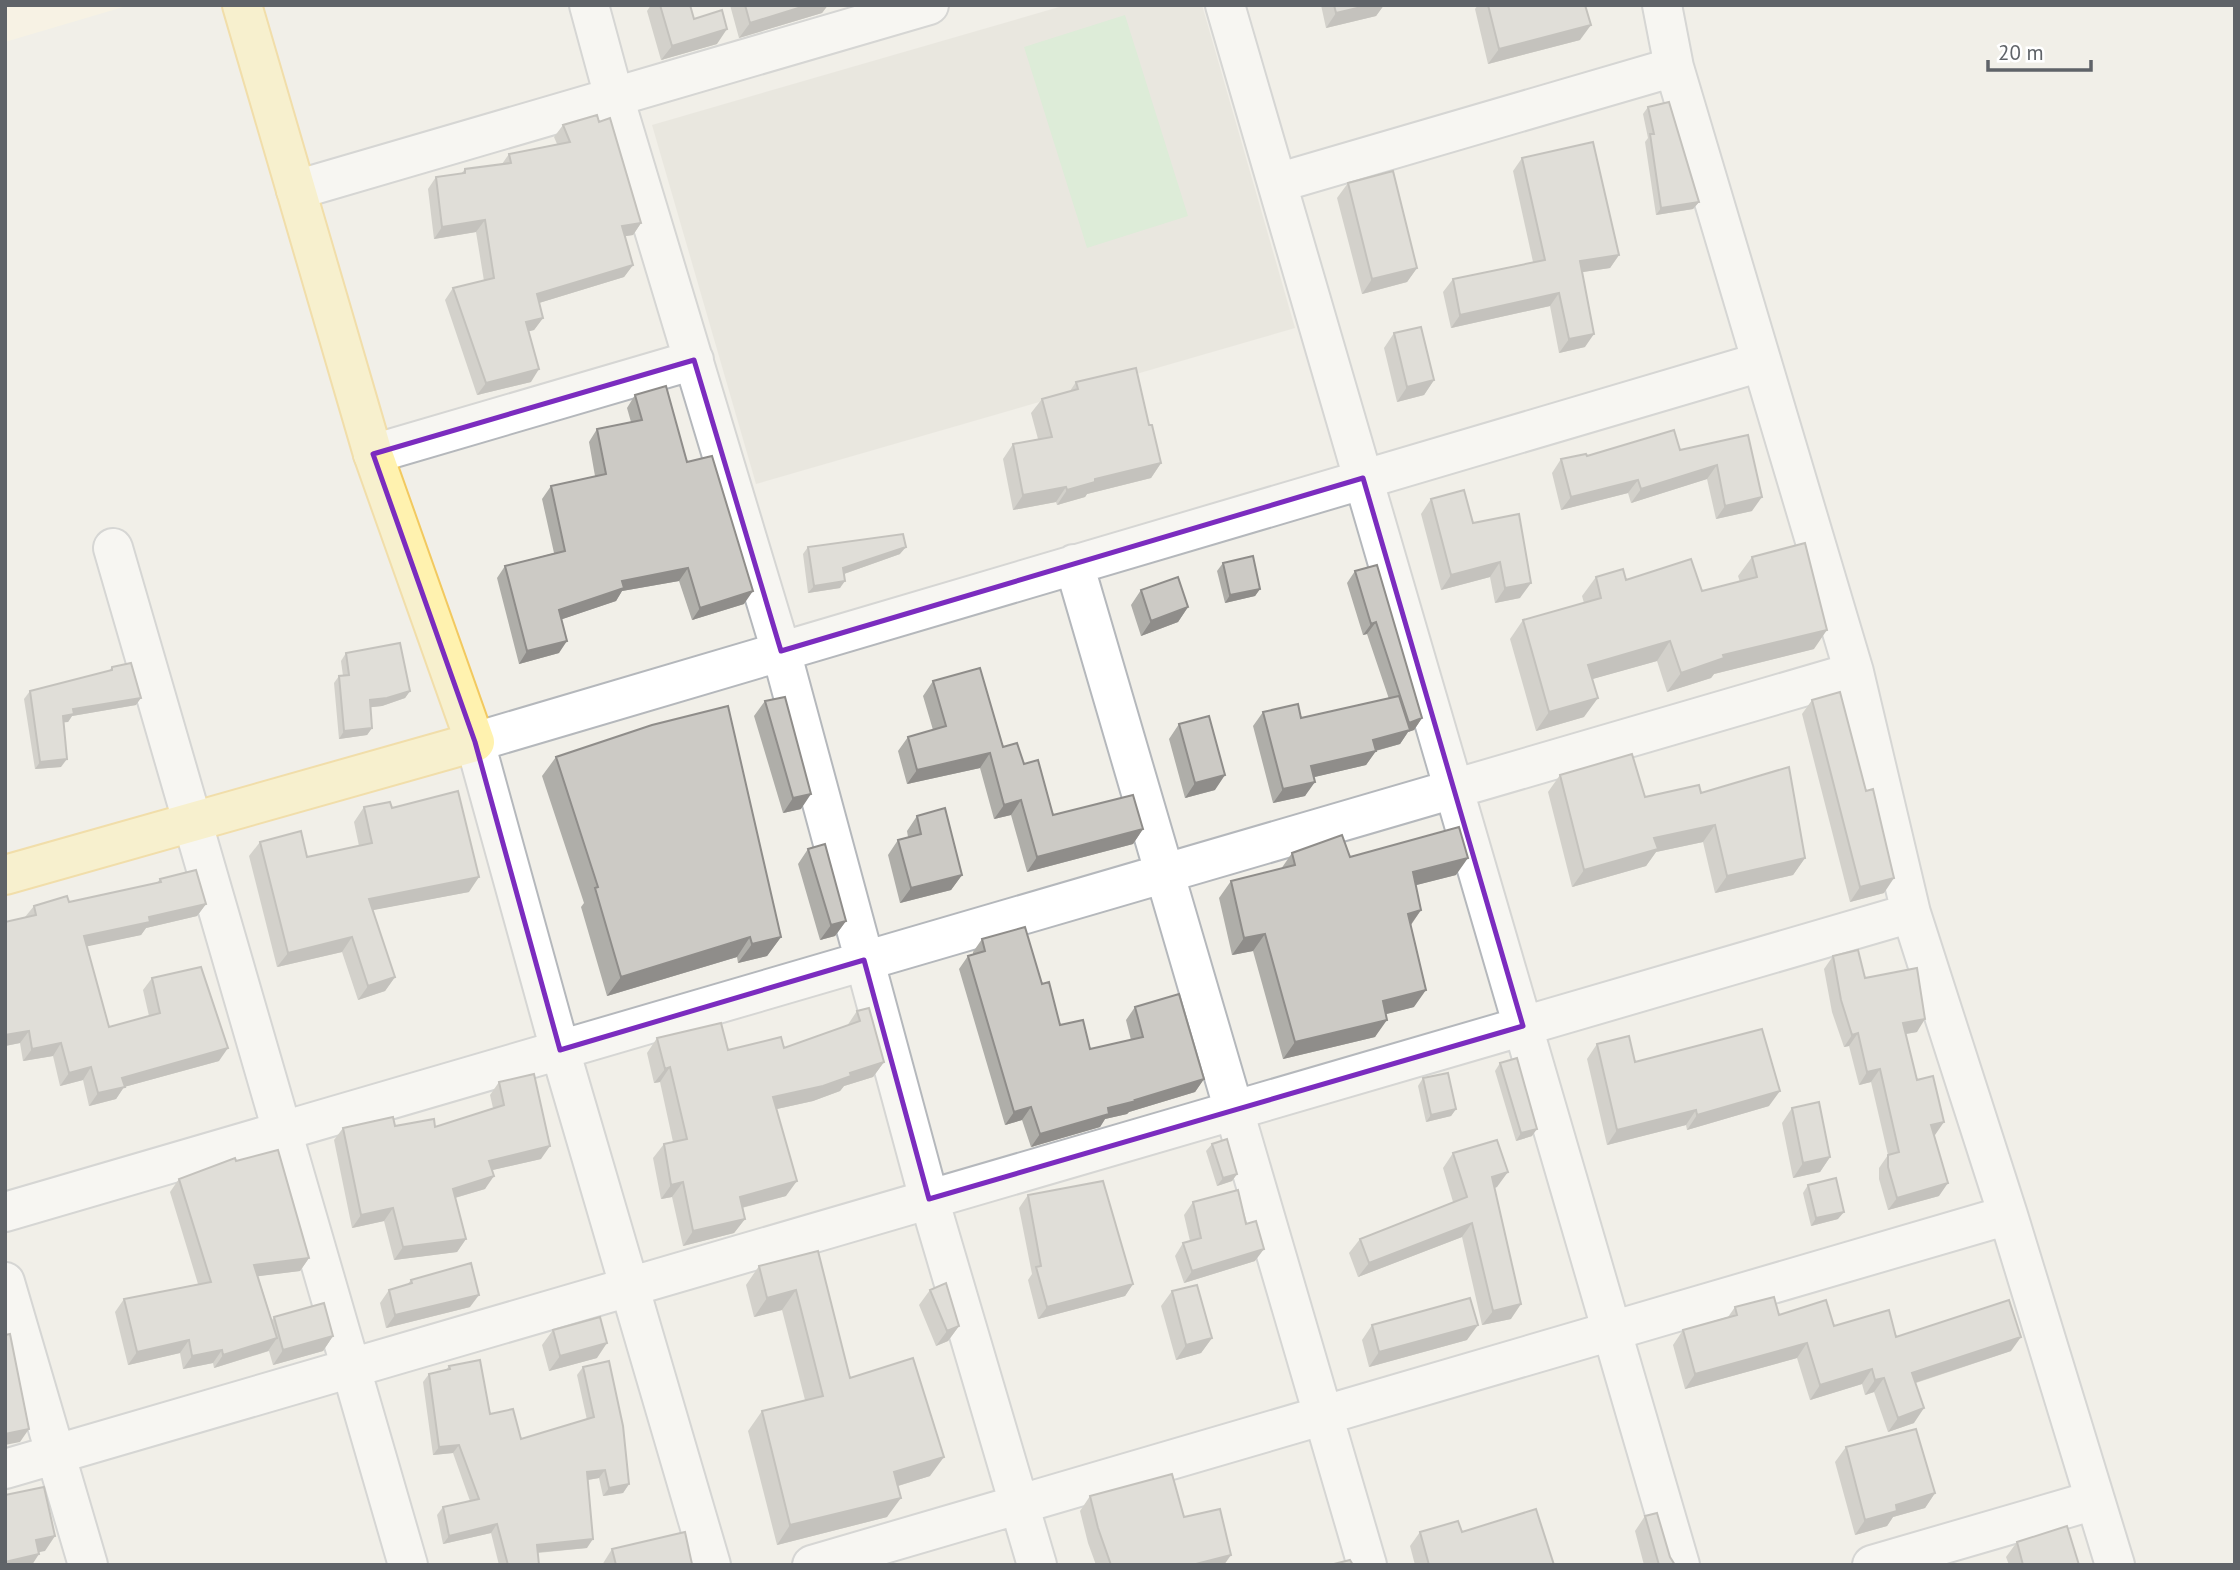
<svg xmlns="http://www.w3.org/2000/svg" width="2240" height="1570" viewBox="0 0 2240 1570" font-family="'PT Sans',sans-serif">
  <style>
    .commercial { fill: #fef7e0 }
    .education { fill: #e1ded6 }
    .green { fill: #c5e8c5 }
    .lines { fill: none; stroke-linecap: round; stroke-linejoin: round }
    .minor-casing { stroke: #b5b8bc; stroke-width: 42 }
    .major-casing { stroke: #f2c960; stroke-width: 42 }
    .minor { stroke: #fff; stroke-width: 38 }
    .major { stroke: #fff2af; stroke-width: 38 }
    .wall { fill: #afaea9 }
    .shaded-wall { fill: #8f8d8a }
    .building { fill: #cccac5; stroke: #8f8d8a; stroke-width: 2 }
    .marked { fill: none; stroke: #7b2cbf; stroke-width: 5; stroke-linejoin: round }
  </style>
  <rect width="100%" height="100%" fill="#f1efe8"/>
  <path class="commercial" d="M5,5H130L5,42Z"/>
  <path class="education" d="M1066,5H1202L1295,328L756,484L652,125Z"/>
  <path class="green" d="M1125,15L1188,216L1087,248L1024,47Z"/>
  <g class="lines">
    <defs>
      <path id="minor" d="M589,5L614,97L781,651L929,1199L1037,1565
        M1225,5L1680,1565
        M1662,5L1674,67L1854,672L1911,913L2008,1215L2115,1565
        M1277,183L1674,67
        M296,190L929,5
        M373,454L694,360
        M113,548L408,1565
        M1074,564L1367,1565
        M5,1212L1854,672
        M5,1282L88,1565
        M5,1469L1911,913
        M711,1565L560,1050L475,742L1761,362
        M812,1565L2008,1215
        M1872,1565L2095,1500"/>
      <path id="major" d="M5,875L475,742L373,454L242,5"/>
    </defs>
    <use href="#minor" class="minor-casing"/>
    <use href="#major" class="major-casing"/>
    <use href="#minor" class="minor"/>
    <use href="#major" class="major"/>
  </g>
  <path class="wall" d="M651,5H690L694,19L717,44L661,60L647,11Z
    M730,5H828L822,13L739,38Z
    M1321,5H1384L1376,16L1326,28Z
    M1478,5H1585L1580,40L1488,64L1475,9Z
    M1648,107L1699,202L1693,209L1656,215L1645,142L1648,138L1643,114Z
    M563,125L641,223L633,235L625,236L633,265L624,277L539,303L543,318L534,330L529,331L531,382L477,395L445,300L453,288L484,281L476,232L434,239L428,189L436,177L461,174L465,169L502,164L509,154L557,144L554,137Z
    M1522,158L1619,255L1610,268L1582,272L1585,347L1559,353L1550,306L1451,328L1443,292L1453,279L1533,262L1513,171Z
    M1348,183L1417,268L1407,282L1362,294L1337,198Z
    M1394,333L1434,380L1424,395L1397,402L1384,348Z
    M1076,382L1149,425L1161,463L1151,478L1087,494L1085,497L1057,505L1056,502L1013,510L1003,459L1013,444L1038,439L1031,413L1042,399L1070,391Z
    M635,395L687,462L744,604L692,620L679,581L622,591L616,601L562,619L559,653L519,664L497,578L505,566L554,553L542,499L551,486L595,476L589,442L597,429L631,422L627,408Z
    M1748,435L1752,511L1716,519L1707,479L1631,503L1628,493L1561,510L1552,473L1561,459L1587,456L1680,450Z
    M1431,499L1473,523L1519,514L1520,598L1495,603L1490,577L1441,590L1421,514Z
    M808,547L900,554L844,574L840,588L808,593L803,554Z
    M1752,557L1814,649L1714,674L1711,678L1667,692L1657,661L1592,679L1584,717L1536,731L1510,639L1523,620L1584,603L1582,596L1596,577L1626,580L1702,591L1740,582L1738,576Z
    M1223,563L1260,589L1255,596L1225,603L1217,571Z
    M1355,571L1422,718L1414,730L1408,732L1400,744L1376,751L1366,765L1314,777L1305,796L1273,803L1253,726L1263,712L1301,718L1389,699L1367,634L1363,635L1347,583Z
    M1141,590L1188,607L1178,622L1141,636L1131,605Z
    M346,653L410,691L405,698L382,706L370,707L372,728L367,735L339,739L334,683L339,676H343L341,661Z
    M112,667L136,705L72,716L68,722H63L61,767L35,769L24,699L30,691L109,671Z
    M933,681L1003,747L1024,764L1053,815L1143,829L1133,844L1027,872L1011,815L994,819L980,768L907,784L898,751L908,737L933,730L923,696Z
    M1812,700L1884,893L1850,902L1802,714Z
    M765,701L801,809L783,813L754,716Z
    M1179,724L1215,790L1185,798L1169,739Z
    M556,757L781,937L767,956L738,963L737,957L607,996L581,907L584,903L542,776Z
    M1560,775L1645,797L1701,793L1805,858L1793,875L1715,893L1703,842L1656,852L1646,866L1572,887L1548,792Z
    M364,807L392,808L469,892L372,910L395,977L385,991L358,1000L342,952L277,967L249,856L260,842L307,857L359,846L354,822Z
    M917,816L962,875L951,890L900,903L888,855L898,840L908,837L907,831Z
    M808,849L846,921L835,936L820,940L798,864Z
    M1292,853L1350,857L1456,875L1416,885L1421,910L1411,925L1414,1007L1386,1014L1375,1037L1283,1059L1253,951L1232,955L1219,898L1231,881L1281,869Z
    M160,879L206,904L197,916L146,928L141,935L86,946L109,1027L149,1016L143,990L152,978L219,1061L124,1087L116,1099L89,1106L83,1080L60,1086L53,1056L23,1061L20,1043L5,1046V922L25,917L34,906L69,902L157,883Z
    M982,939L1042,984L1060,1025L1090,1049L1131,1040L1126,1020L1135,1007L1204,1079L1195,1092L1129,1112L1127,1114L1105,1119L1100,1127L1031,1147L1022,1120L1005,1125L959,969L968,956L973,955V952Z
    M1833,956L1865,978L1917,1032L1906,1034L1917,1080L1935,1135H1934L1939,1196L1888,1210L1879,1179V1168L1888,1155L1871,1082L1859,1085L1849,1046L1844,1047L1832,1012L1824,969Z
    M857,1011L884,1062L873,1077L844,1086L840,1091L813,1101L777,1109L786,1196L742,1208L745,1219L734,1233L683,1246L672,1197L661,1199L653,1158L664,1144L673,1142L660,1082L654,1083L647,1053L657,1038L728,1050L784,1048L847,1026Z
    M1597,1044L1635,1062L1769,1106L1687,1130L1686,1125L1607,1145L1587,1059Z
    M1500,1063L1532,1136L1516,1141L1495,1071Z
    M1423,1078L1456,1109L1451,1116L1426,1122L1418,1086Z
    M499,1082L541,1159L492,1170L485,1189L455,1198L466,1239L457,1252L394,1260L384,1221L352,1228L334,1140L343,1128L395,1126L435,1127L493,1108L490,1095Z
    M1792,1108L1830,1157L1820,1172L1793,1178L1782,1123Z
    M1212,1144L1237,1174L1232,1181L1217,1186L1206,1151Z
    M1453,1153L1497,1187L1494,1188L1511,1319L1482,1325L1462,1237L1358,1277L1349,1253L1360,1239L1453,1202L1443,1168Z
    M236,1161L309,1258L300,1271L258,1276L272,1320L274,1317L333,1336L323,1351L273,1365L269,1351L214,1368L213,1363L183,1369L180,1353L128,1365L115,1312L124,1299L198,1284L170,1192L179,1179Z
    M1808,1185L1838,1219L1811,1226L1803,1193Z
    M1028,1195L1133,1284L1125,1296L1038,1319L1028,1280L1032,1274L1019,1208Z
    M1193,1202L1255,1261L1184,1283L1175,1256L1183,1243L1190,1241L1184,1215Z
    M818,1251L850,1378L930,1476L898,1486L887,1517L777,1545L748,1431L762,1411L805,1400L782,1310L754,1317L746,1285L759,1266Z
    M411,1280L470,1307L386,1328L380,1303L389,1290L408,1284Z
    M930,1290L959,1326L948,1341L936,1346L919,1305Z
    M1172,1291L1212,1338L1201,1353L1176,1360L1161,1306Z
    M1735,1307L1896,1337L2011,1351L1916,1383L1914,1423L1888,1432L1874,1392L1865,1395L1862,1384L1810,1400L1797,1358L1685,1389L1673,1345L1683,1330L1728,1317Z
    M1372,1325L1467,1340L1369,1367L1362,1340Z
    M553,1330L597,1358L549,1371L542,1345Z
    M449,1366L490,1414L521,1439L587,1420L577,1375L583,1367L629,1484L623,1493L603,1496L599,1478L588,1480L587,1548L538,1553L539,1565H499L491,1533L443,1544L437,1515L443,1507L470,1501L453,1453L433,1455L423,1382L429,1374L446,1370Z
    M1846,1447L1935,1493L1925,1508L1893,1517L1887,1526L1855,1535L1835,1462Z
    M1090,1496L1184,1517L1224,1565H1096L1088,1543L1080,1511Z
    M1645,1516L1670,1557L1675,1565H1644L1635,1531Z
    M1420,1532H1462L1554,1565H1415L1410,1546Z
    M2017,1542L2079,1565H2009L2006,1557Z
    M612,1549L691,1565H602Z"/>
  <path class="shaded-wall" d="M808,5H828L822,13L739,38L750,23Z
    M1370,5H1384L1376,16L1326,28L1336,13Z
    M1591,25L1580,40L1488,64L1499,49Z
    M727,29L717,44L661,60L672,46Z
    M1699,202L1693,209L1656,215L1661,208Z
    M485,220L476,232L434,239L442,227Z
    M641,223L633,235L613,238L622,226Z
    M1619,255L1610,268L1570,274L1580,261Z
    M633,265L624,277L529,306L537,294Z
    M1417,268L1407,282L1362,294L1372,279Z
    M1559,293L1550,306L1451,328L1460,315Z
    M543,318L534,330L518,334L526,322Z
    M1594,334L1585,347L1559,353L1569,339Z
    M539,369L531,382L477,395L486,383Z
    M1434,380L1424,395L1397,402L1407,387Z
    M1161,463L1151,478L1087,494L1085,497L1057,505L1067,490L1095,479Z
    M1717,465L1707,479L1631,503L1641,489Z
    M1638,480L1628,493L1561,510L1571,497Z
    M1066,487L1056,502L1013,510L1023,495Z
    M1762,497L1752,511L1716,519L1725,506Z
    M906,547L900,554L838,576L843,568Z
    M1500,562L1490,577L1441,590L1451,575Z
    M688,568L679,581L622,591L616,601L551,623L559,610L622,581Z
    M845,581L840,588L808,593L814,586Z
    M1531,583L1520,598L1495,603L1505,588Z
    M1260,589L1255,596L1225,603L1230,595Z
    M753,591L744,604L692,620L700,608Z
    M1188,607L1178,622L1141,636L1151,621Z
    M1376,622L1367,634L1363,635L1371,624Z
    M1827,630L1814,649L1714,674L1711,678L1667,692L1681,673L1723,655Z
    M567,641L559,653L519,664L527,651Z
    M1670,641L1657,661L1575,684L1588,665Z
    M410,691L405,698L382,706L364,708L370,700Z
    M141,698L136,705L72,716L68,722L58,723L63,716L73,709Z
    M1598,698L1584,717L1536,731L1549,712Z
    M1422,718L1414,730L1408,732L1400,744L1367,753L1376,751L1366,765L1302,780L1311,766L1373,740L1402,732L1409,723Z
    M372,728L367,735L339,739L344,731Z
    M990,753L980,768L907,784L917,770Z
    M67,759L61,767L35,769L40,762Z
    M1225,775L1215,790L1185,798L1195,783Z
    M1315,782L1305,796L1273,803L1283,789Z
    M811,794L801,809L783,813L793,798Z
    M1021,800L1011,815L994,819L1004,805Z
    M1715,825L1703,842L1656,852L1646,866L1572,887L1584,870L1654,838Z
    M1143,829L1133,844L1027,872L1037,857Z
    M1468,858L1456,875L1401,889L1413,872Z
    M1805,858L1793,875L1715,893L1727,876Z
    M962,875L951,890L900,903L911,888Z
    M479,877L469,892L358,913L369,899Z
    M1894,878L1884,893L1850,902L1860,887Z
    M206,904L197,916L146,928L141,935L75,949L84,936L149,917Z
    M1421,910L1409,927L1408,914Z
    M846,921L835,936L820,940L831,925Z
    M1265,934L1253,951L1232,955L1244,938Z
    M352,937L342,952L277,967L288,953Z
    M750,937L737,957L607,996L621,977Z
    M781,937L767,956L738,963L752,944Z
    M395,977L385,991L358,1000L368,986Z
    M1426,990L1414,1007L1371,1018L1383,1001Z
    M1925,1019L1917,1032L1894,1036L1903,1023Z
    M1387,1020L1375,1037L1283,1059L1295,1042Z
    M29,1031L20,1043L5,1046V1035Z
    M1858,1033L1849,1046L1844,1047L1852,1035Z
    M61,1043L53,1056L23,1061L32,1049Z
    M228,1048L219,1061L124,1087L116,1099L89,1106L98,1093L122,1078Z
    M884,1062L873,1077L844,1086L840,1091L813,1101L763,1112L773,1097Z
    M91,1067L83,1080L60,1086L69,1073Z
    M670,1067L660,1082L654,1083L665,1069Z
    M1880,1069L1871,1082L1859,1085L1867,1072Z
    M1204,1079L1195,1092L1129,1112L1127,1114L1105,1119L1100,1127L1031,1147L1040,1134L1108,1108Z
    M1780,1091L1769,1106L1687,1130L1697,1115Z
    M1031,1107L1022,1120L1005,1125L1014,1112Z
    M1456,1109L1451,1116L1426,1122L1431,1115Z
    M1696,1110L1686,1125L1607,1145L1617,1130Z
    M1944,1122L1935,1135L1922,1138L1931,1125Z
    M1537,1129L1532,1136L1516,1141L1521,1133Z
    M550,1146L541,1159L480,1173L489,1161Z
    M1830,1157L1820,1172L1793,1178L1803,1163Z
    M1508,1172L1497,1187L1481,1192L1492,1177Z
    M1237,1174L1232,1181L1217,1186L1223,1178Z
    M494,1176L485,1189L444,1201L453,1189Z
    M797,1181L786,1196L729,1211L740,1197Z
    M683,1182L672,1197L661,1199L671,1185Z
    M1948,1183L1939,1196L1888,1210L1897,1198Z
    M393,1208L384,1221L352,1228L361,1215Z
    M1844,1212L1838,1219L1811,1226L1816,1218Z
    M745,1219L734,1233L683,1246L693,1231Z
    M1472,1223L1462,1237L1358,1277L1369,1263Z
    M466,1239L457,1252L394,1260L403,1247Z
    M1264,1249L1255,1261L1184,1283L1192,1271Z
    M309,1258L300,1271L245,1278L254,1265Z
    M1133,1284L1125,1296L1038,1319L1047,1307Z
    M796,1290L782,1310L754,1317L767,1298Z
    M479,1295L470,1307L386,1328L395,1315Z
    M1521,1304L1511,1319L1482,1325L1493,1311Z
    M1478,1325L1467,1340L1369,1367L1379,1352Z
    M959,1326L948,1341L936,1346L947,1331Z
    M333,1336L323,1351L273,1365L283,1350Z
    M2021,1337L2011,1351L1902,1387L1912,1373Z
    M277,1338L268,1351L214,1368L223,1355Z
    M1212,1338L1201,1353L1176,1360L1186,1345Z
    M189,1340L180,1353L128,1365L137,1352Z
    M607,1343L597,1358L549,1371L560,1356Z
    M1807,1343L1797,1358L1685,1389L1695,1374Z
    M222,1350L213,1363L183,1369L192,1356Z
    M1872,1369L1862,1384L1810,1400L1820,1385Z
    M1884,1378L1874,1392L1865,1395L1875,1380Z
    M1924,1408L1914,1423L1888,1432L1898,1418Z
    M29,1429L20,1442L5,1445V1434Z
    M459,1445L453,1453L433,1455L439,1447Z
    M944,1457L930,1476L881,1491L894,1472Z
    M605,1470L599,1478L581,1481L587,1472Z
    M629,1484L623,1493L603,1496L609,1488Z
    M1935,1493L1925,1508L1893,1517L1887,1526L1855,1535L1865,1520L1896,1505Z
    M901,1498L887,1517L777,1545L790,1525Z
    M497,1524L491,1533L443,1544L449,1536Z
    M55,1536L45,1551L25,1555L36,1540Z
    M593,1539L587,1548L531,1553L537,1545Z
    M39,1554L32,1565H5V1562Z
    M1231,1555L1224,1565H1192Z"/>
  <path class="building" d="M660,5H690L694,19L722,10L727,29L672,46Z
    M745,5H808L750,23Z
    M1334,5H1370L1336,13Z
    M1488,5H1585L1591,25L1499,49Z
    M1669,102L1699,202L1661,208L1650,134H1654L1648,107Z
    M597,115L599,122L610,118L641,223L622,226L633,265L537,294L543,318L526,322L539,369L486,383L453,288L494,278L485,220L442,227L436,177L465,173V169L511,163L509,154L570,142L563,125Z
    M1593,142L1619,255L1580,261L1594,334L1569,339L1559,293L1460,315L1453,279L1545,260L1522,158Z
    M1393,171L1417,268L1372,279L1348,183Z
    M1421,327L1434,380L1407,387L1394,333Z
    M1136,368L1149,425H1152L1161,463L1095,479V482L1067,490L1066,487L1023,495L1013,444L1052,437L1042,399L1078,389L1076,382Z
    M666,386L687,462L712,456L753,591L700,608L688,568L622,581L624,588L559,610L567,641L527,651L505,566L565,551L551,486L606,474L597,429L642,420L635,395Z
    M1674,430L1680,450L1748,435L1762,497L1725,506L1717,465L1641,489L1638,480L1571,497L1561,459L1586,454L1587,456Z
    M1464,490L1473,523L1519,514L1531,583L1505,588L1500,562L1451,575L1431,499Z
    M903,534L906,547L843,568L845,581L814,586L808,547Z
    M1805,543L1827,630L1723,655L1724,658L1681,673L1670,641L1588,665L1598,698L1549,712L1523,620L1601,598L1596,577L1623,569L1626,580L1691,559L1702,591L1757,577L1752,557Z
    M1253,556L1260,589L1230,595L1223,563Z
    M1377,565L1422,718L1409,723L1376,622L1371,624L1355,571Z
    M1178,577L1188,607L1151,621L1141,590Z
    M400,643L410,691L387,698L370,700L372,728L344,731L339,676L349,675L346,653Z
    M131,663L141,698L73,709L74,714L63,716L67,759L40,762L30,691L112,670V667Z
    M980,668L1003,747L1017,743L1024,764L1038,760L1053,815L1133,795L1143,829L1037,857L1021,800L1004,805L990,753L917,770L908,737L946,726L933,681Z
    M1840,692L1866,791L1873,789L1894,878L1860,887L1812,700Z
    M1399,696L1410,730L1373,740L1376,751L1311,766L1315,782L1283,789L1263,712L1298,704L1301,718Z
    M785,697L811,794L793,798L765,701Z
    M728,706L781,937L752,944L750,937L621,977L595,888L598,887L556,757L652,725Z
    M1209,716L1225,775L1195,783L1179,724Z
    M1632,754L1645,797L1699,785L1701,793L1789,767L1805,858L1727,876L1715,825L1654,838L1658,849L1584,870L1560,775Z
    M458,791L479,877L369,899L395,977L368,986L352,937L288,953L260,842L301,831L307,857L372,843L364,807L390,802L392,808Z
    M945,808L962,875L911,888L898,840L921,834L917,816Z
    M1459,827L1468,858L1413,872L1421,910L1408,914L1426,990L1383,1001L1387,1020L1295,1042L1265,934L1244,938L1231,881L1295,865L1292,853L1342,835L1350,857Z
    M825,844L846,921L831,925L808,849Z
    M196,870L206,904L149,917L150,922L84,936L109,1027L160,1013L152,978L201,967L228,1048L122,1078L125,1087L98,1093L91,1067L69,1073L61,1043L32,1049L29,1031L5,1035V922L36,915L34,906L67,896L69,902L161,882L160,879Z
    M1025,927L1042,984L1049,982L1060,1025L1083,1020L1090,1049L1143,1037L1135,1007L1179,994L1204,1079L1135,1100L1136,1101L1108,1108L1109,1114L1040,1134L1031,1107L1014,1112L968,956L985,951L982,939Z
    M1858,950L1865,978L1917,968L1925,1019L1903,1023L1917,1080L1933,1076L1944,1122L1931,1125L1948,1183L1897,1198L1888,1167V1155L1899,1152L1880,1069L1867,1072L1858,1033L1852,1035L1841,1000L1833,956Z
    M869,1008L884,1062L850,1073L851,1076L823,1086L773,1097L797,1181L740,1197L745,1219L693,1231L683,1182L671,1185L664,1144L687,1139L670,1067L665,1069L657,1038L721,1023L728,1050L781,1037L784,1048L860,1021L857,1011Z
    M1762,1029L1780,1091L1697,1115L1696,1110L1617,1130L1597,1044L1629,1036L1635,1062Z
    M1517,1058L1537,1129L1521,1133L1500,1063Z
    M1448,1073L1456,1109L1431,1115L1423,1078Z
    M534,1074L550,1146L489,1161L494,1176L453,1189L466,1239L403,1247L393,1208L361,1215L343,1128L393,1117L395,1126L434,1119L435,1127L504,1105L499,1082Z
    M1819,1102L1830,1157L1803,1163L1792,1108Z
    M1227,1139L1237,1174L1223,1178L1212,1144Z
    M1497,1140L1508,1172L1492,1177L1521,1304L1493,1311L1472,1223L1369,1263L1360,1239L1467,1197L1453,1153Z
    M278,1150L309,1258L254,1265L277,1338L223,1355L222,1350L192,1356L189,1340L137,1352L124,1299L211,1282L179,1179L235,1158L236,1161Z
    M1836,1178L1844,1212L1816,1218L1808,1185Z
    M1103,1181L1133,1284L1047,1307L1036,1267L1041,1266L1028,1195Z
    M1238,1190L1246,1224L1256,1221L1264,1249L1192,1271L1183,1243L1201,1238L1193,1202Z
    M818,1251L850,1378L913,1358L944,1457L894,1472L901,1498L790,1525L762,1411L823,1396L796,1290L767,1298L759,1266Z
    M471,1263L479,1295L395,1315L389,1290L412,1283L411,1280Z
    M946,1283L959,1326L947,1331L930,1290Z
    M1197,1285L1212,1338L1186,1345L1172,1291Z
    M1774,1297L1779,1315L1826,1300L1834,1326L1889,1310L1896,1337L2009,1300L2021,1337L1912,1373L1924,1408L1898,1418L1884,1378L1875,1380L1872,1369L1820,1385L1807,1343L1695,1374L1683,1330L1737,1315L1735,1307Z
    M1470,1298L1478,1325L1379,1352L1372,1325Z
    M324,1303L333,1336L283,1350L274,1317Z
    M600,1317L607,1343L560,1356L553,1330Z
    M10,1334L29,1429L5,1434V1335Z
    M480,1360L490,1414L513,1409L521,1439L594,1417L583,1367L609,1361L623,1426L629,1484L609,1488L605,1470L587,1472L593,1539L537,1545L539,1565H508L497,1524L449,1536L443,1507L479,1499L459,1445L439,1447L429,1374L450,1369L449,1366Z
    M1916,1429L1935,1493L1896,1505L1897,1511L1865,1520L1846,1447Z
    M1172,1474L1184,1517L1220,1509L1231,1555L1192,1565H1111L1098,1528L1090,1496Z
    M44,1487L55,1536L36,1540L39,1554L5,1562V1495Z
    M1536,1509L1554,1565H1429L1420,1532L1458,1521L1462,1532Z
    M1657,1513L1670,1557L1675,1565H1659L1645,1516Z
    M2067,1526L2079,1565H2023L2017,1542Z
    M685,1532L692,1564L616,1565L612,1549Z
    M1350,1560L1353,1565H1330Z"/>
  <path d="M0 0H2240V1570H0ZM694,360L781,651L1363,478L1523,1026L929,1199L864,960L560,1050L475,742L373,454Z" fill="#f1efe8" fill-opacity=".55" fill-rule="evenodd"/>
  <path class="marked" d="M694,360L781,651L1363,478L1523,1026L929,1199L864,960L560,1050L475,742L373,454Z"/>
  <rect width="2240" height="1570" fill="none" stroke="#5f6368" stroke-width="14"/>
  <path d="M1988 60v10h103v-10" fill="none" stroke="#5f6368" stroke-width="3.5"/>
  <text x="1998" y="60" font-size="21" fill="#5f6368" stroke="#ffffff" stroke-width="5" paint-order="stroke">20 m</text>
</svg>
